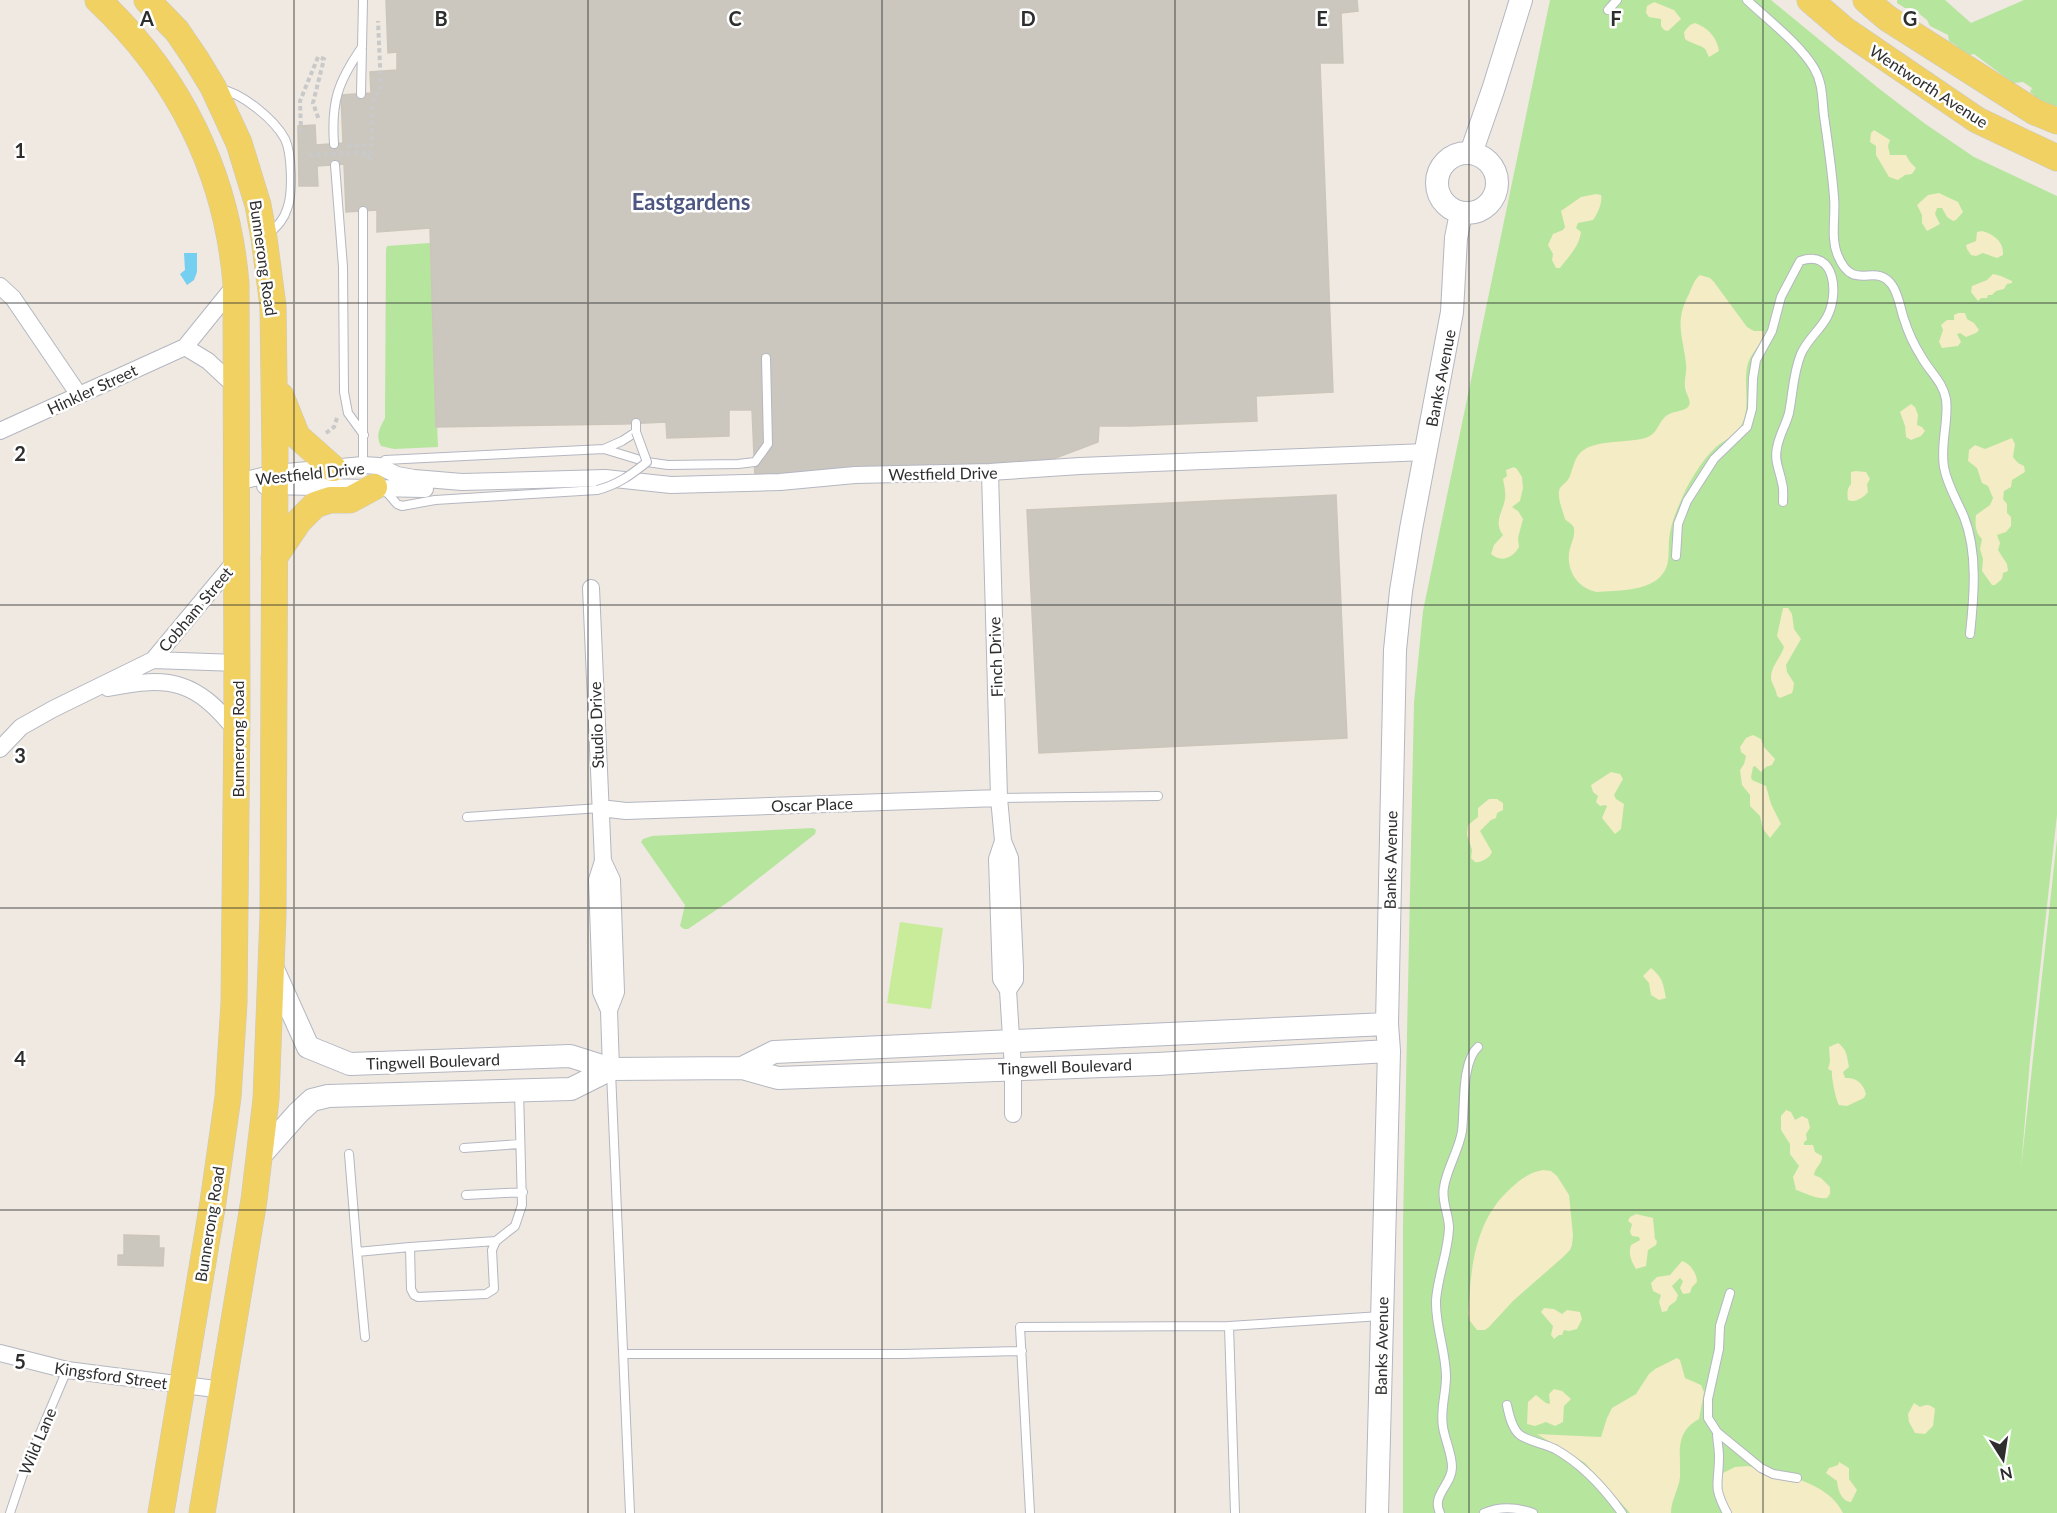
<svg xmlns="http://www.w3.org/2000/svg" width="2057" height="1513" viewBox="0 0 2057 1513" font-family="Lato,sans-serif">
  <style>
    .green { fill: #b6e59e }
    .sand { fill: #f3ecc5 }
    .pitch { fill: #c9ec9a }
    .water { fill: #75cff0 }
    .building { fill: #cbc7bf; stroke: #cbc5ba; stroke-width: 1.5 }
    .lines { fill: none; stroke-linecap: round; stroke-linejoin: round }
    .lane-casing { stroke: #b4b7c1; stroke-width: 10 }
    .street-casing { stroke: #b4b7c1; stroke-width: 18 }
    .secondary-casing { stroke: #b4b7c1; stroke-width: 24 }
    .primary-casing { stroke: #c9c9c9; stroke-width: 27 }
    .path { stroke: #c9c9c9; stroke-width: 4; stroke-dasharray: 4.5 3; stroke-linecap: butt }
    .lane { stroke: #fff; stroke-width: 8 }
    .street { stroke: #fff; stroke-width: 16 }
    .secondary { stroke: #fff; stroke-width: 22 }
    .primary { stroke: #f2d163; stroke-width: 26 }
    .lane-bridge-casing { stroke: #b4b7c1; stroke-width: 10; stroke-linecap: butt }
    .path-bridge { stroke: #c9c9c9; stroke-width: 4; stroke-dasharray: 4.5 3; stroke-linecap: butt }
    .lane-bridge { stroke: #fff; stroke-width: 8 }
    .grid { fill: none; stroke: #2e2e2e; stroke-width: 1.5; stroke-opacity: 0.55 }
    .labels { text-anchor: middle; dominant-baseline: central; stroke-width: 5; stroke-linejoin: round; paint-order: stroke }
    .street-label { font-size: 16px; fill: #2e2e2e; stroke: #fff }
    .district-label { font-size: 22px; font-weight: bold; fill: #4d5680; stroke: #fff }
    .grid-label { font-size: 20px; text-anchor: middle; font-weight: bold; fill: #2e2e2e; stroke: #fff; stroke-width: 5; stroke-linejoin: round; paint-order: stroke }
  </style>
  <rect width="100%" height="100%" fill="#efe9e1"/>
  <path class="green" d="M1550,0H1771L1877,87L1924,123L1974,157L2057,196V815L2030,1060L2021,1168L2057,839V1513H1403V1224L1414,703L1423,611Z
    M1897,0H1945L1971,23L2024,0H2057V106L2054,109L2033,97L2034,95L2030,92L2032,88L2023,82L2013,83L1974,54L1965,56L1957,46L1949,41L1948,35L1930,26L1927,20L1912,8H1905L1897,3Z
    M430,243L438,447L394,449L381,446C375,435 380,428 385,418L386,250L387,246Z
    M813,828L816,830L815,834L731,900L688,929H684L680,926L685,905L641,842L643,839L652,836Z"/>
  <path class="sand" d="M1654,2L1674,10L1681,19L1668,31L1664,30L1661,26V19L1649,17L1646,13L1647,6Z
    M1695,23C1708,28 1717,37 1719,51L1709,57C1707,54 1707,51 1705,49C1702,45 1691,44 1685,39L1684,32L1690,25Z
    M1874,130L1890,140L1888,146L1890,155H1906L1910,162L1916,168L1912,174L1905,175L1898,180L1889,177L1876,155V146L1870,142L1871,133Z
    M1939,193L1958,202L1963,212L1956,220L1953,221L1947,217L1942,208H1937L1935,214L1940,224L1927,231L1922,223V215L1917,205L1928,195Z
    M1596,194L1601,195C1603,202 1597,215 1593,220L1578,223L1576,228L1581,232C1579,247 1569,256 1560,268H1556L1552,260L1553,254L1548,245L1553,234L1563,230L1565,227L1561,211L1581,197Z
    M1982,231C1994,234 2004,242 2003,255L1997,258L1983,253L1976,256L1971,255L1967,249L1966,245L1976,241L1977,232Z
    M1993,274L2001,276L2012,281V283L2007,284L2004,289L1996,291L1992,295H1988L1987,298H1981L1978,301L1971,292L1972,286L1987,280Z
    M1700,275L1710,278L1714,282L1747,327L1754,331H1764C1764,343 1752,351 1748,363C1742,384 1752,406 1741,426C1735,436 1724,440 1716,447C1700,462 1687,485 1679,505C1674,516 1670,528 1669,540C1668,555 1671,567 1659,578C1643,592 1617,590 1597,592C1578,588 1567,572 1569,553C1570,546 1575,537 1574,529C1574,524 1568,523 1565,519C1563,511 1556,496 1560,488C1562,485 1567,482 1569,478C1572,472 1573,464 1577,457C1588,438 1625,444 1645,438C1658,434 1657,424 1666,416C1672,411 1681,412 1687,408C1694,402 1685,394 1685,387C1684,380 1687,372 1686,364C1683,336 1674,322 1689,294C1692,287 1694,280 1700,275Z
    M1958,313H1965L1967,319L1974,323L1979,330L1976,333L1966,337L1960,333L1957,334L1961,342L1958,346L1942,348L1939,342L1943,330L1941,325L1947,320H1954V315Z
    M1911,404L1915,407L1918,415L1917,425L1922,427L1925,431L1921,436L1911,440L1906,437L1905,426L1900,412Z
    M2012,438L2015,444L2013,457L2018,463L2024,466L2025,472L2012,480L2011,487L2004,491L2003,499L2007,504V513L2011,517V526L2006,532L1997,535L2000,543L1998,550L2007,564L2008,571L2003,573L2002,579L1995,585H1992L1982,571L1983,559L1980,549L1982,539C1975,533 1975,524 1976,515L1990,505L1993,498L1988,486L1982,483L1977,468L1968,461L1969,450L1975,445L1985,449Z
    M1514,467L1517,469L1522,477L1523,488L1520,501L1512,507L1518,511L1523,519L1518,538L1519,547C1513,558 1501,563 1491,554L1494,545L1503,535C1493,522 1503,512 1505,499C1506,492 1504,485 1503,479L1507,476L1506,470Z
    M1855,471L1866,472L1870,479L1867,484L1868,492C1863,498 1855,503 1848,500C1847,494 1847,488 1851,484V472Z
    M1783,608H1788L1792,614L1794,629L1801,639L1786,665L1787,672L1794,683L1793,690L1792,693L1780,698L1777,696C1776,688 1771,683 1771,678C1771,666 1780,659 1784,647L1777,636Z
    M1753,735L1761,739L1764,747L1775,759L1772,765L1766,767L1761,772L1755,766L1753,767L1751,777L1752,780L1766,786L1771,804L1781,824L1770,838L1763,829L1760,816L1750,806V795L1742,785L1740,770L1744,764L1746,756L1741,752L1740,747L1746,738Z
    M1611,772L1620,774L1623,779L1614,795L1616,799L1624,804L1621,829L1615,834L1602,818L1607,806L1605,805L1600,806L1596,802L1598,796L1593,792L1591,785Z
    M1489,799H1497L1503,803V810L1497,813L1496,818L1491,820L1480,831L1492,852C1490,858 1481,863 1475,862L1471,858L1472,850L1467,835L1468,825L1478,817V808Z
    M1651,968C1663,978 1663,983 1666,998L1659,1000L1651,995L1649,983L1643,976Z
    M1838,1043C1847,1049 1847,1057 1849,1067L1843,1072L1845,1078C1855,1077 1863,1082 1866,1094L1864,1098L1847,1106L1839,1105C1836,1100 1831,1077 1832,1071L1828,1069L1830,1062L1829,1047Z
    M1786,1110L1791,1112L1795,1120L1802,1116L1808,1119L1810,1128L1806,1134L1807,1140L1804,1142V1145H1813L1815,1152L1822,1156C1823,1163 1815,1167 1814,1175L1821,1178L1830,1187V1194L1827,1198C1819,1200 1805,1193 1796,1190L1793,1177L1799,1166L1790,1154V1144L1781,1130V1116Z
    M1543,1170L1551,1171L1557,1176L1569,1195L1573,1235L1572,1245L1570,1250L1562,1258L1513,1301L1489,1327L1485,1330H1477L1470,1321L1468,1314C1471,1268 1474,1221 1511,1188C1521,1179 1530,1172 1543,1170Z
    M1636,1214L1653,1218L1655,1239L1657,1241L1656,1245L1648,1250L1646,1266L1636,1269C1631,1261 1628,1254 1631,1245L1640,1240L1639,1237L1632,1236L1630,1232L1632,1224L1628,1221L1630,1217Z
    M1682,1261C1691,1264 1697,1274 1697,1282L1692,1287L1690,1293L1683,1294L1680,1288L1683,1281L1680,1278L1672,1286L1678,1295L1676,1301L1669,1306L1667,1311L1662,1312L1659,1302L1661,1295L1653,1291L1651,1283L1657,1277L1670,1275Z
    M1544,1308L1554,1309L1562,1314L1567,1310L1580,1312L1582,1319L1577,1329L1569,1331L1564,1330L1562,1335H1559L1554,1339L1551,1335L1553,1326L1541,1312Z
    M1677,1358L1680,1360L1685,1378L1701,1385L1704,1392L1699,1419C1674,1433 1681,1452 1680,1477C1679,1489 1671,1500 1671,1513H1630L1585,1463L1537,1434L1601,1437L1607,1418L1612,1408L1636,1394L1649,1374L1655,1369Z
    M1554,1389L1562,1391L1571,1399L1564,1406L1563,1422L1555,1426L1546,1422L1535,1426L1527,1424L1528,1402L1536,1395L1546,1403L1550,1404L1549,1394Z
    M1914,1403L1920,1407C1926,1404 1930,1404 1935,1409L1933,1426L1925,1434L1915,1433L1909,1422L1908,1414Z
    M1839,1462L1849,1468V1479L1857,1490L1851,1502C1841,1501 1838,1490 1837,1481L1826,1473L1829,1468L1838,1465Z
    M1748,1466C1780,1475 1827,1480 1843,1513H1732L1720,1490L1721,1474L1735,1467Z"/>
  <path class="pitch" d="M900,922L943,928L931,1009L887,1003Z"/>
  <path class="water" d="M184,253H197V272L194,280L187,285L180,274L185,270Z"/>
  <path class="building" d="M386,0H1357L1358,11L1341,13L1343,63H1320L1333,392L1256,396L1257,421L1130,426H1099L1098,442L1053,459L755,478L752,410H729V436L667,438L666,422L624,424L436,427L430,228L377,232V210L346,212L344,164L317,166L318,186H299L298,126L315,125L316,145L343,143L341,95L371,93L370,72L397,70V52L388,53Z
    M1336,495L1347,738L1039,753L1027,510Z
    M124,1235L159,1236V1248H164L163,1266L118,1265V1255H124Z"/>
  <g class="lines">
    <defs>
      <path id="lane" d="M1747,0C1768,20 1799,43 1814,68C1823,83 1822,99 1824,116C1828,143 1832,170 1834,197C1836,216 1830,238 1838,256C1854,294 1875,261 1892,285C1899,295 1900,308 1904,319C1908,332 1914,345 1921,356C1929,371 1943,382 1946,399C1949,421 1940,444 1944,467C1947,485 1957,500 1964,517C1978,552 1974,597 1970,634
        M1608,10L1617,0
        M220,89C242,93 274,119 285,139C292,154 293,194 287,209C284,220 276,227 268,235
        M361,94L363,0
        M334,144C331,101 338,82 362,47
        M335,165L343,267L344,392L348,413L364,435
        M604,449L622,441L636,432V423
        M363,465V211
        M379,466L385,460L604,449L647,462L668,465L738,464L755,462L768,444L766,358
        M385,490L397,504L402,506L435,500L597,490
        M1676,556L1678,524L1687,501L1714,459L1747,427L1752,409L1753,378L1756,360L1772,331L1781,297L1800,261C1836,248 1839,295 1827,317C1820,330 1807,340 1801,354C1793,373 1793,393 1789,413C1786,425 1779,435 1777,448C1774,461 1780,471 1782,483C1784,489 1783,496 1783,502
        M999,798L1158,796
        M467,817L600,808
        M611,1072L630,1513
        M464,1148L520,1144
        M349,1154L357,1252L410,1247L411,1289L414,1295L418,1297L486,1294L494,1289L492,1250L496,1241L515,1226L522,1205L519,1091
        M466,1195L523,1192
        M410,1247L496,1241
        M357,1252L365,1337
        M1730,1293L1720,1326L1719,1349L1708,1399V1418L1717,1432L1761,1468L1773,1474L1797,1478
        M1229,1326L1381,1316
        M623,1354H903L1022,1351
        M1507,1405C1509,1415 1512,1429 1520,1435C1528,1441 1545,1444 1555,1449C1582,1464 1604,1488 1622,1513
        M1717,1432C1717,1441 1719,1448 1719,1457C1719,1485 1712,1485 1727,1513
        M10,1513L24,1471L67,1370
        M1030,1513L1020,1327L1229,1326L1235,1513
        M1440,1513C1431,1495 1452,1485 1452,1467C1452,1454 1445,1440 1443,1427C1440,1410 1446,1394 1446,1377C1446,1351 1435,1326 1436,1300C1438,1275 1448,1253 1449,1228C1449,1214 1441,1201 1444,1187C1447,1168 1459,1150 1462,1131C1465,1109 1461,1062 1478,1047
        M1484,1513C1500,1506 1516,1507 1533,1513"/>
      <path id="street" d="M236,284L185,347L208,361L238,389
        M0,286L13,298L79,395
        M0,431L185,347
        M990,472L999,798L1003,841L1010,858L1015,967V980L1008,990
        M237,482L275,473L363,465L379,466L397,475L414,478L462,482L605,478L671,485L780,482L855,475L990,472L1080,466L1426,452
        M265,486L425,489
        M591,588L603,861L597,880L601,992L609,1010L611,1069
        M153,660L237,559
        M108,688C171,675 197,681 237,732
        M0,749L21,727L53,709L153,660L237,663
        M600,808L626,811L999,798
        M1003,841L997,859L1001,979L1008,990L1013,1068V1114
        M603,861L612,880L616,992L609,1010
        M0,1353L67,1370L223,1390"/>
      <path id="secondary" d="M1437 183a30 30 0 1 1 60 0a30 30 0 1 1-60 0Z
        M1471,153L1493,90L1521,0
        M272,967L308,1047L350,1064L570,1056L611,1069L742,1068L778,1078L1157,1064L1389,1051
        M742,1068L774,1052L1387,1024
        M259,1157L298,1113L312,1100L328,1096L571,1089L611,1069
        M1377,1513L1389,1051L1387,1024L1395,650L1401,591L1411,529L1452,312L1456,238L1461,213"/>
      <path id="primary" d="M98,0C179,76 227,173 236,284L237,712L234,1003L228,1097L213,1202L161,1513
        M147,0L177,31L196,59L213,87L239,143L258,205L264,238L273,306L275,455L273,915L266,1099L254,1200L202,1513
        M1810,0L1845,30L1977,120L2057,158
        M1866,0L1887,18L2035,112L2057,121
        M281,396L297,436L333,468
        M274,558L299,521L315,505L330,500H350L374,487"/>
    </defs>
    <use href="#lane" class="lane-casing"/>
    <use href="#street" class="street-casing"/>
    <use href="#secondary" class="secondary-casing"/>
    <use href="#primary" class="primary-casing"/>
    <path class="path" d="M301,133L300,101L318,57L324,59L313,103L319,120
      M347,146L372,145V103L381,88L378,21
      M362,155H369L370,162L372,152
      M326,433L334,427L337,418"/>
    <use href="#lane" class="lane"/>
    <use href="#street" class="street"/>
    <use href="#secondary" class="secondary"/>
    <use href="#primary" class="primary"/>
    <defs>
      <path id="lane-bridge" d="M597,490C617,485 631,475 647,462L636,432"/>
    </defs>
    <use href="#lane-bridge" class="lane-bridge-casing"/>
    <path class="path-bridge" d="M309,155L372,152"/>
    <use href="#lane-bridge" class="lane-bridge"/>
  </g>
  <path class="grid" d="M294,0V1513M588,0V1513M882,0V1513M1175,0V1513M1469,0V1513M1763,0V1513M0,303H2057M0,605H2057M0,908H2057M0,1210H2057"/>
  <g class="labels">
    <g class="street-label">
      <text transform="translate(1929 86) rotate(33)">Wentworth Avenue</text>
      <text transform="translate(264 258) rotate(82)">Bunnerong Road</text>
      <text transform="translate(1440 378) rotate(-79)">Banks Avenue</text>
      <text transform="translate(92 389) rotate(-25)">Hinkler Street</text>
      <text transform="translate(310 473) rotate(-6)">Westfield Drive</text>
      <text transform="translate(943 473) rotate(-1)">Westfield Drive</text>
      <text transform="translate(195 609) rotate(-50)">Cobham Street</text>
      <text transform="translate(995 657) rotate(-92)">Finch Drive</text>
      <text transform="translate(596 725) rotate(-92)">Studio Drive</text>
      <text transform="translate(237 739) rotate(-90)">Bunnerong Road</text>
      <text transform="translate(812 804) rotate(-2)">Oscar Place</text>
      <text transform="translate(1390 860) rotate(-89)">Banks Avenue</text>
      <text transform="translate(433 1061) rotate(-2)">Tingwell Boulevard</text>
      <text transform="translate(1065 1066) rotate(-2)">Tingwell Boulevard</text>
      <text transform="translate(209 1224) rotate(-81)">Bunnerong Road</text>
      <text transform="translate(1381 1346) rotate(-89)">Banks Avenue</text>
      <text transform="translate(111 1375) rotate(8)">Kingsford Street</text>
      <text transform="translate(37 1441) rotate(-67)">Wild Lane</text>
    </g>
    <g class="district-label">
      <text x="691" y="201">Eastgardens</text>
    </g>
  </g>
  <g class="grid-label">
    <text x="147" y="26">A</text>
    <text x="441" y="26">B</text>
    <text x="735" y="26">C</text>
    <text x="1028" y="26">D</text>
    <text x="1322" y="26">E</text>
    <text x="1616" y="26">F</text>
    <text x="1910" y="26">G</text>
    <text x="20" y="158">1</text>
    <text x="20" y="461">2</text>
    <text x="20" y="763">3</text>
    <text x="20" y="1066">4</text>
    <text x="20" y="1369">5</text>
  </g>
  <g transform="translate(2003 1459) rotate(168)" stroke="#ffffff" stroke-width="4.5" paint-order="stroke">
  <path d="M0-4.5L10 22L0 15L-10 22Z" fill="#2e2e2e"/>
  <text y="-9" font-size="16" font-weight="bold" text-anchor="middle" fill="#2e2e2e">N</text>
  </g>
</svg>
